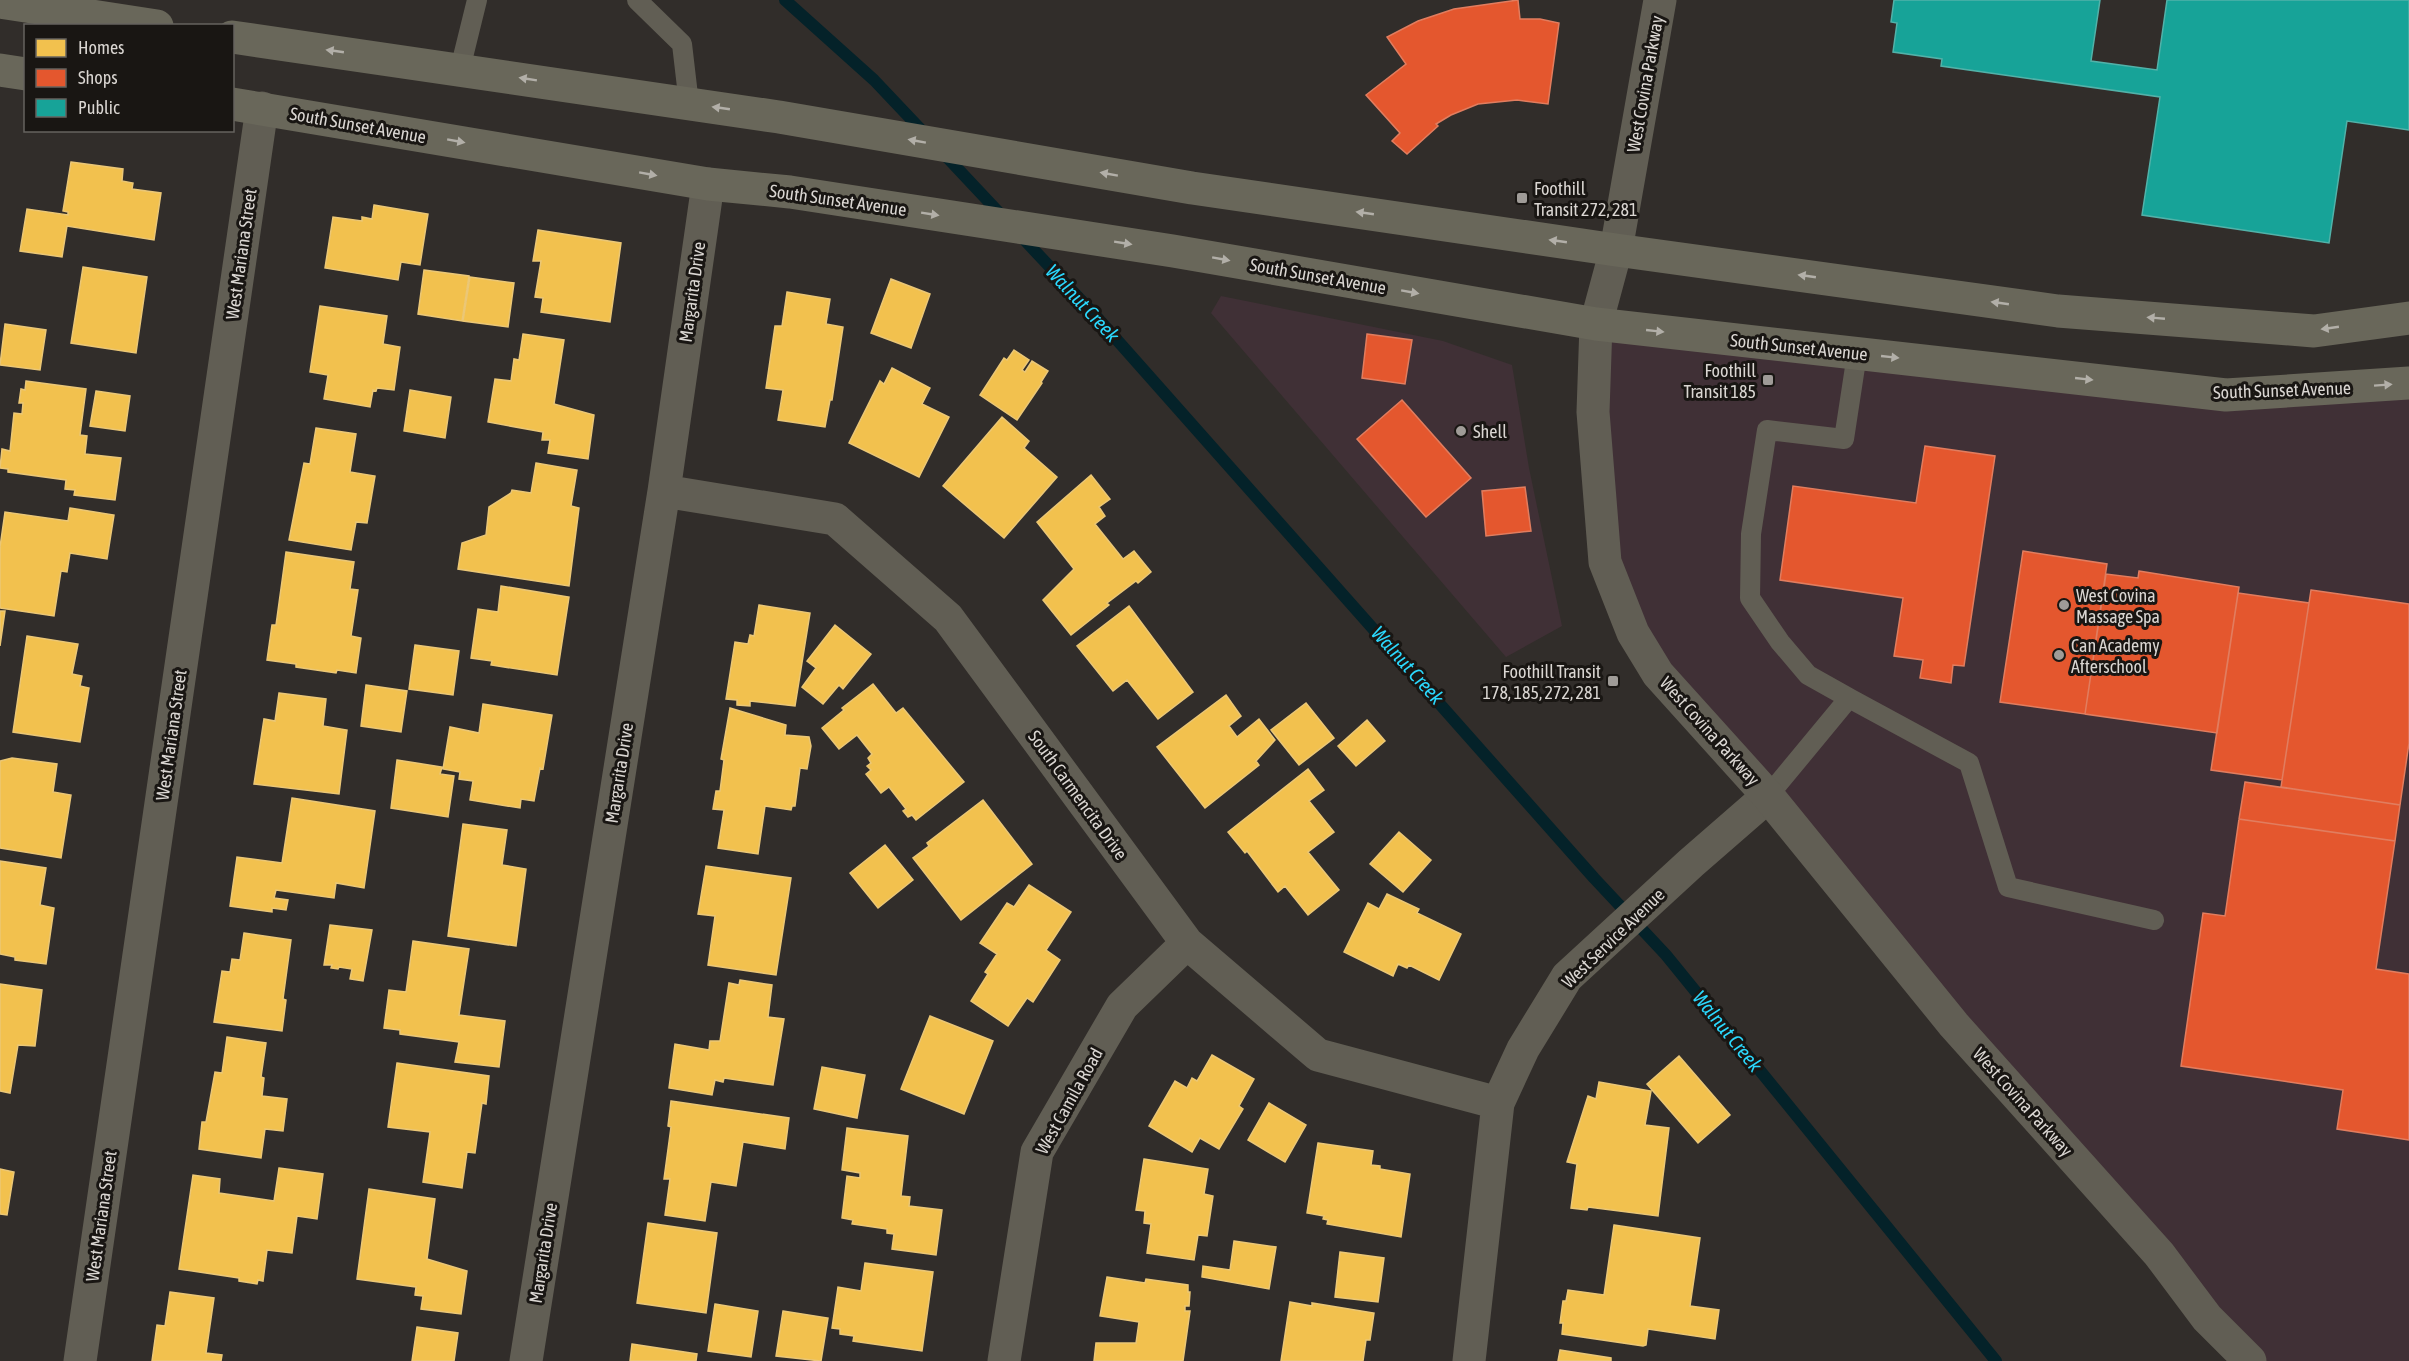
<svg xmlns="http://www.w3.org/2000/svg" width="2409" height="1361" viewBox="0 0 2409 1361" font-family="'Asap Condensed',sans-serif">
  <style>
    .commercial { fill: #403036 }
    .homes { fill: #f2c14e; stroke: #ebc776; stroke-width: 1.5 }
    .shops { fill: #e4572e; stroke: #e17d5f; stroke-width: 1.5 }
    .public { fill: #17a398; stroke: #52b2a9; stroke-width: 1.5 }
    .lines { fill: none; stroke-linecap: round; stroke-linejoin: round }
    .stream { stroke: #042229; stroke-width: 12 }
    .service { stroke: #615e54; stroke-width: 20 }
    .minor { stroke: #615e54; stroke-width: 33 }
    .tertiary { stroke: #615e54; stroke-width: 33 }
    .primary { stroke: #69675a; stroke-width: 33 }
    .oneway { fill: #b2afa8 }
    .poi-dot { fill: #9f9b97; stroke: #191613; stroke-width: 2 }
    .labels { text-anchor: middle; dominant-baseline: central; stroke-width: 6; stroke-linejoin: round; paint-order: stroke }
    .street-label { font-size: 18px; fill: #dad6d2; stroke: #191613 }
    .poi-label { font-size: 18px; fill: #dad6d2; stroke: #191613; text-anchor: start }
    .water-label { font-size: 20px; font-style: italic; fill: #2bd8fd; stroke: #191613 }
  </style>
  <rect width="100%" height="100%" fill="#312d2a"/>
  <path class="commercial" d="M1221,296L1443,341L1512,365L1529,468L1562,626L1506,657L1211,313Z
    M1596,324L2226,395L2409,383V1361H2241L1658,674L1605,562Z"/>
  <path class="homes" d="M71,162L123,169L122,181L133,183L132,189L161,193L154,240L67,226L62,257L20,251L27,209L68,215V212L63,211Z
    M374,205L428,214L420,265L401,262L398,280L325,268L333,217L362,221V217L372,219Z
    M538,230L621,243L610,322L541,312L543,298L535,297L541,261H533Z
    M83,267L147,277L136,353L71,343Z
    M424,270L469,276L462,321L418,314Z
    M470,277L514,283L508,327L463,321Z
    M891,279L930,294L911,348L871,333Z
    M787,292L830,299L826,324L843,327L832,400H830L825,427L778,420L783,390L766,388L775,326H782Z
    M320,306L387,316L383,344L400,347L394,390L377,388L376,391L373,390L370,407L324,399L328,375L310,372Z
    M5,324L46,330L40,370L0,365Z
    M523,334L564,340L554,404L594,415L588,459L548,453L550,440H542L543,432L488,422L495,379L511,381L514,359L519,360Z
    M1014,350L1029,360L1022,370L1025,372L1032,361L1048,371L1041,382L1042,383L1017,420L980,395L1004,358L1007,360Z
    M892,368L930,388L922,404L949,417L919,477L849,443L880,381L884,384Z
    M26,381L86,389L80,435L87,436L85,454L121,458L115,500L74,495L75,490L65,489L66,480L8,472V469L0,468L2,449L10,451L14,413L22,414L23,403H19L21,389L25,390Z
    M410,390L451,397L445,438L404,431Z
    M96,391L130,396L125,431L90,426Z
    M1002,417L1029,441L1024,448L1057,477L1004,538L943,486Z
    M316,428L356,434L350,472L375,476L367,523L356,522L351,550L289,540L304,463L310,464Z
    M536,463L577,470L571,506L579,508L569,586L458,569L462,543L486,535L489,507L511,493L512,490L531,493Z
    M1091,475L1110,499L1099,507L1105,516L1095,524L1123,559L1134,551L1151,572L1138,583L1136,581L1107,603L1109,605L1071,635L1043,600L1074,569L1037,522Z
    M70,508L114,515L107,559L70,553L67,572L61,571L54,616L0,608V547L5,512L68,521Z
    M286,552L354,562L350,589L358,590L351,636L361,638L356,673L337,670L336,673L296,667V664L267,660L272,625H276Z
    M501,586L569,597L557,675L491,665L492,661L471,658L478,609L498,612Z
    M759,605L810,613L795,706L750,701V706L737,705V700L726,699L735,642L748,644L750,635L754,636Z
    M1129,606L1193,692L1158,719L1127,680L1113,691L1077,646Z
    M0,611H5L0,646Z
    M835,625L871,654L843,689L839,685L823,704L802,687L816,668L807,661Z
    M27,636L78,644L72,674L82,676L80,686L89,688L80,742L13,732Z
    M415,645L459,651L453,695L409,689Z
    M873,684L896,713L903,708L964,782L916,820L912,815L908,817L903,811L906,809L889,787L881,793L866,774L871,770L867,766L871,763L868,758L872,754L857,735L839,749L822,728L844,710L842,708Z
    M366,685L407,691L401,732L361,726Z
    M279,693L326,699L323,726L347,730L339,794L254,784L264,719L275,721Z
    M1226,695L1241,716L1229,726L1237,737L1259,719L1275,740L1256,761L1259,765L1205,808L1157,747Z
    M1306,703L1334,738L1299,765L1271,730Z
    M483,704L552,715L543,769L540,768L534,801L521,799L520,808L470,800L473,781L459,779L460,772L443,769L450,727L479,733Z
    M730,708L786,725L785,735L809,737L811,746L807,769L800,768L795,806H792L791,810L765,806L758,854L718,848L724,810L713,809L716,791H720L724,760L721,759Z
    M1367,720L1385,741L1356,766L1338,746Z
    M12,758L57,764L53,792L71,795L61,858L0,848V761Z
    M397,760L442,767L440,774L454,776L448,817L391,808Z
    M1308,769L1324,790L1309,801L1334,832L1308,852L1339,890L1308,915L1285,886L1278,892L1247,851L1245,853L1228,832Z
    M292,798L375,811L364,888L336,883L334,898L276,890L274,898L288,900L286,910L272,908V912L230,906L237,857L282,863Z
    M983,800L1032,864L961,920L913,858L929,846L927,843Z
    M463,824L507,830L502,865L526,869L516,946L448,936Z
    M1399,832L1431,860L1403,892L1370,864Z
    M885,845L913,880L878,908L850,873Z
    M0,861L46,868L40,905L54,908L46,964L15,960V957L0,954Z
    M706,866L791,878L776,975L708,965L715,916L698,914Z
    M1029,885L1071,912L1046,950L1060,960L1033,1002L1027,998L1008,1026L971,1001L988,974L985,972L997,954L980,943L1007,903L1014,907Z
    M1387,894L1419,909L1417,913L1461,934L1439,980L1409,965L1407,968L1398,964L1393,976L1344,952L1368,903L1379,909Z
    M330,925L372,930L363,981L350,979L352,969L339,967L338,969L331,968L332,965H324Z
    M244,933L291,940L283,999L286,1000L282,1031L214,1022L222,971L230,972L232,959L240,960Z
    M413,941L469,949L459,1015L505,1021L499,1067L455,1062L459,1042L400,1034V1030L384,1028L389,990L406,992Z
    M740,980L772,985L768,1017L784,1019L773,1085L724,1078L723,1082L715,1080L712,1095L669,1088L675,1044L709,1050L710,1041H720L729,983L739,985Z
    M0,984L42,990L35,1046L18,1045L10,1093L0,1091Z
    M930,1016L993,1041L964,1114L901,1089Z
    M227,1037L266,1043L261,1077L264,1078L262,1096L287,1099L283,1131L265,1129L261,1158L199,1149L202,1122H206L215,1072L222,1073Z
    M1212,1055L1254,1079L1239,1106L1243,1109L1219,1149L1200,1138L1192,1152L1149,1126L1175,1081L1187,1088L1192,1078L1197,1081Z
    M1679,1056L1730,1115L1698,1143L1647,1084Z
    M397,1063L489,1076L486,1104L482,1103L475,1153L467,1152L462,1188L423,1182L430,1132L388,1127Z
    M822,1067L865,1075L857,1118L814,1109Z
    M1599,1082L1651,1091L1645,1125L1669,1128L1658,1216L1588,1207L1587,1210L1571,1208L1577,1164L1567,1162L1588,1096L1596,1099Z
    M671,1101L789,1118L785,1149L743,1142L736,1186L711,1182L705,1221L665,1215L670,1179H664L671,1127L668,1126Z
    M1269,1103L1306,1125L1285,1162L1248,1140Z
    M847,1128L908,1136L901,1196L910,1197L909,1206L942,1210L936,1255L892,1249L894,1234L887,1233V1229L852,1224L853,1220L842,1218L847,1176L860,1178V1173L842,1170Z
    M1318,1143L1373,1151L1371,1165L1380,1166V1169L1410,1174L1401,1237L1327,1224L1328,1220L1323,1219L1324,1216L1307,1213Z
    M1144,1159L1208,1169L1204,1194L1213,1196L1207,1236L1198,1235L1194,1260L1147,1253L1151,1224L1144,1223L1145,1211L1136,1210Z
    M279,1168L323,1174L317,1219L297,1216L292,1253L267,1250L263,1281L258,1280L257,1284L239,1281V1278L179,1269L193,1175L220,1179L219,1193L274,1201Z
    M0,1169L14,1172L7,1215L0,1214Z
    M369,1189L435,1199L427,1259L467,1271L461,1314L421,1309L423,1296L415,1295L416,1287L357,1279Z
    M648,1223L717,1233L706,1313L637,1303Z
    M1614,1225L1700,1238L1690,1306L1719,1310L1715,1339L1648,1329L1646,1345L1643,1346L1562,1334L1563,1323H1560L1563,1301H1566L1568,1290L1604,1295Z
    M1234,1241L1276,1247L1269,1289L1202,1277L1203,1266L1230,1270Z
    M1340,1252L1384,1258L1378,1302L1335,1297Z
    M865,1263L933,1272L922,1351L853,1341L854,1336L840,1334V1329L832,1328L838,1287L861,1291Z
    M1107,1277L1145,1283L1146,1279L1188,1285V1292H1190L1189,1306H1185V1311H1190L1183,1361H1094L1096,1343H1136L1139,1322L1100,1316Z
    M170,1292L214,1298L206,1353L222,1355L221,1361H152L157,1325L165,1326Z
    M1290,1302L1312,1306V1303L1374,1313L1370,1340H1366L1363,1361H1281Z
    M715,1304L758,1311L751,1357L708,1351Z
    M783,1311L828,1318L821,1361L776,1356Z
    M417,1327L458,1333L454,1361H412Z
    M632,1344L697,1354L696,1361H630Z
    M1560,1350L1611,1358V1361H1558Z"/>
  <path class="shops" d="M1518,0L1520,19H1540L1559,23L1548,104L1517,100L1478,104L1451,115L1436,124L1438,126L1407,154L1392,141L1400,133L1366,95L1406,64L1387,37L1418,21L1454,9Z
    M1367,334L1412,340L1405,384L1362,378Z
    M1402,400L1471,478L1426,517L1357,439Z
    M1925,446L1995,456L1964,666L1953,665L1951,683L1920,678L1923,660L1894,656L1903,598L1780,580L1793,486L1916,503Z
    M1525,487L1531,531L1486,536L1482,491Z
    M2023,551L2107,564L2085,714L2000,702Z
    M2139,571L2239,587L2217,733L2085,714L2106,574L2138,578Z
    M2311,590L2409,604V743L2400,805L2281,787Z
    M2238,593L2309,603L2282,780L2211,770Z
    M2245,782L2400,805L2395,841L2239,819Z
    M2239,819L2395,841L2376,969L2409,974V1140L2337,1129L2343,1090L2181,1066L2203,913L2225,916Z"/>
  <path class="public" d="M1894,0H2100L2091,61L2157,70L2167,0H2409V130L2347,121L2329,243L2142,215L2160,97L1941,66L1942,59L1893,52L1897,23L1891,22Z"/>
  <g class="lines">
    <path class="stream" d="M785,0L874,80L927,136
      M943,153L1005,219
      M1019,234L1094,314L1594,878L1666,955L1996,1361"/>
    <path class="service" d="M637,0L682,44L689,104
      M460,69L477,0
      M1849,698L1969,763L2008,887L2154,920
      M1768,796L1849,698L1808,675L1780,642L1750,598L1751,534L1767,430L1844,439L1857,354"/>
    <path class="minor" d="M664,491L835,519L948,618L1187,943L1318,1055L1498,1103
      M80,1361L262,108
      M526,1361L664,491L708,184
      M1004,1361L1037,1152L1122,1006L1187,943
      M1469,1361L1498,1103L1523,1049L1567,977L1691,863L1768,796"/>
    <path class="tertiary" d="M1660,0L1616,250L1596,324L1593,412L1605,562L1633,633L1658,674L1768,796L1954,1025L2159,1254L2207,1318L2250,1361"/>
    <path class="primary" d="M0,2L157,26
      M232,37L779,117L1192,188L1616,250L2058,311L2314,331L2409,318
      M0,70L26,74
      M232,104L708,184L790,192L1173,251L1596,324L2226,395L2409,383"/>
  </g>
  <defs><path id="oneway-solid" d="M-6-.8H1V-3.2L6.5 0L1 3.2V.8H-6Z" transform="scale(1.5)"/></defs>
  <g class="oneway">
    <use href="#oneway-solid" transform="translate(335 51) rotate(-172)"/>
    <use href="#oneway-solid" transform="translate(528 79) rotate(-171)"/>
    <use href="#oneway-solid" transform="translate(721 108) rotate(-172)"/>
    <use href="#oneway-solid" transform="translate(456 141) rotate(10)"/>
    <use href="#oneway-solid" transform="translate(917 141) rotate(-170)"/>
    <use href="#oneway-solid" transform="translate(648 174) rotate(10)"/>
    <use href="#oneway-solid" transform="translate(1109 174) rotate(-170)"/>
    <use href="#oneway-solid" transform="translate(1365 213) rotate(-172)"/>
    <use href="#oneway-solid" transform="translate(930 214) rotate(9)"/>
    <use href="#oneway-solid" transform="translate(1558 241) rotate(-172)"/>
    <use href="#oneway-solid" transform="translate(1123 243) rotate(9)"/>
    <use href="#oneway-solid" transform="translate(1221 259) rotate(10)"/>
    <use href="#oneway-solid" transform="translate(1807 276) rotate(-172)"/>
    <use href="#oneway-solid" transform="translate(1410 292) rotate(10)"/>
    <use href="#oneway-solid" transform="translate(2000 303) rotate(-172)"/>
    <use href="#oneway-solid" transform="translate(2156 318) rotate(-175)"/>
    <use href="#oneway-solid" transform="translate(2330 328) rotate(172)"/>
    <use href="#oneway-solid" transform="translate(1655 331) rotate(6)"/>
    <use href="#oneway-solid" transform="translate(1890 357) rotate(6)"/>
    <use href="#oneway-solid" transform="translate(2084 379) rotate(6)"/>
    <use href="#oneway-solid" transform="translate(2383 385) rotate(-4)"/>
  </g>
  <g class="poi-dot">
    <rect x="1516" y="192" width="12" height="12" rx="3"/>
    <rect x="1762" y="374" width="12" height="12" rx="3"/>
    <circle cx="1461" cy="431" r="6"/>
    <circle cx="2064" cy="605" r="6"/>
    <circle cx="2059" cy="655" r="6"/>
    <rect x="1607" y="675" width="12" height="12" rx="3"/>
  </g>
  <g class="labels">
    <g class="street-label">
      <text transform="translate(1645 84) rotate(-80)">West Covina Parkway</text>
      <text transform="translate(358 125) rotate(10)">South Sunset Avenue</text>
      <text transform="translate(838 200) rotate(8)">South Sunset Avenue</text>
      <text transform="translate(241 254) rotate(-82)">West Mariana Street</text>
      <text transform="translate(1318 276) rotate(10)">South Sunset Avenue</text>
      <text transform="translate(692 292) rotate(-82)">Margarita Drive</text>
      <text transform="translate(1799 347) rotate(6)">South Sunset Avenue</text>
      <text transform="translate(2282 390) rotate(-2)">South Sunset Avenue</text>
      <text transform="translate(1710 731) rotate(48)">West Covina Parkway</text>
      <text transform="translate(171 735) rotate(-82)">West Mariana Street</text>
      <text transform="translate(619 773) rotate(-81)">Margarita Drive</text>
      <text transform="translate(1078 795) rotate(54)">South Carmencita Drive</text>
      <text transform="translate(1613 938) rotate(-44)">West Service Avenue</text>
      <text transform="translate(1069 1101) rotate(-61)">West Camila Road</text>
      <text transform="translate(2023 1102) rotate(48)">West Covina Parkway</text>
      <text transform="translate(101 1216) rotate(-82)">West Mariana Street</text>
      <text transform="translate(543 1253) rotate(-81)">Margarita Drive</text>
    </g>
    <g class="poi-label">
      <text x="1534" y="188">Foothill<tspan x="1534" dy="21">Transit 272, 281</tspan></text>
      <text x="1756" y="370" text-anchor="end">Foothill<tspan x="1756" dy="21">Transit 185</tspan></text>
      <text x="1473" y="431">Shell</text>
      <text x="2076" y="595">West Covina<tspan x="2076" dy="21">Massage Spa</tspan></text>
      <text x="2071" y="645">Can Academy<tspan x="2071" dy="21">Afterschool</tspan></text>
      <text x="1601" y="671" text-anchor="end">Foothill Transit<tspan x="1601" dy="21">178, 185, 272, 281</tspan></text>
    </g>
    <g class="water-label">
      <text transform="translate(1083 303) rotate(47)">Walnut Creek</text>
      <text transform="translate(1408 665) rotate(48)">Walnut Creek</text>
      <text transform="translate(1728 1031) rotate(51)">Walnut Creek</text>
    </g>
  </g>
  <rect x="24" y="24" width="210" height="108" fill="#191613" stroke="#66635f" stroke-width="1.5"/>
  <rect x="36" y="39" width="30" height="18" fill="#f2c14e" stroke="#66635f" stroke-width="1.5"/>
  <text x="78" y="54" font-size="18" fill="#dad6d2">Homes</text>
  <rect x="36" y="69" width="30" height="18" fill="#e4572e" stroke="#66635f" stroke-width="1.5"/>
  <text x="78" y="84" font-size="18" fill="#dad6d2">Shops</text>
  <rect x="36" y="99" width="30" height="18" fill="#17a398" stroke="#66635f" stroke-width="1.5"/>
  <text x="78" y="114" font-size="18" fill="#dad6d2">Public</text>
</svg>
